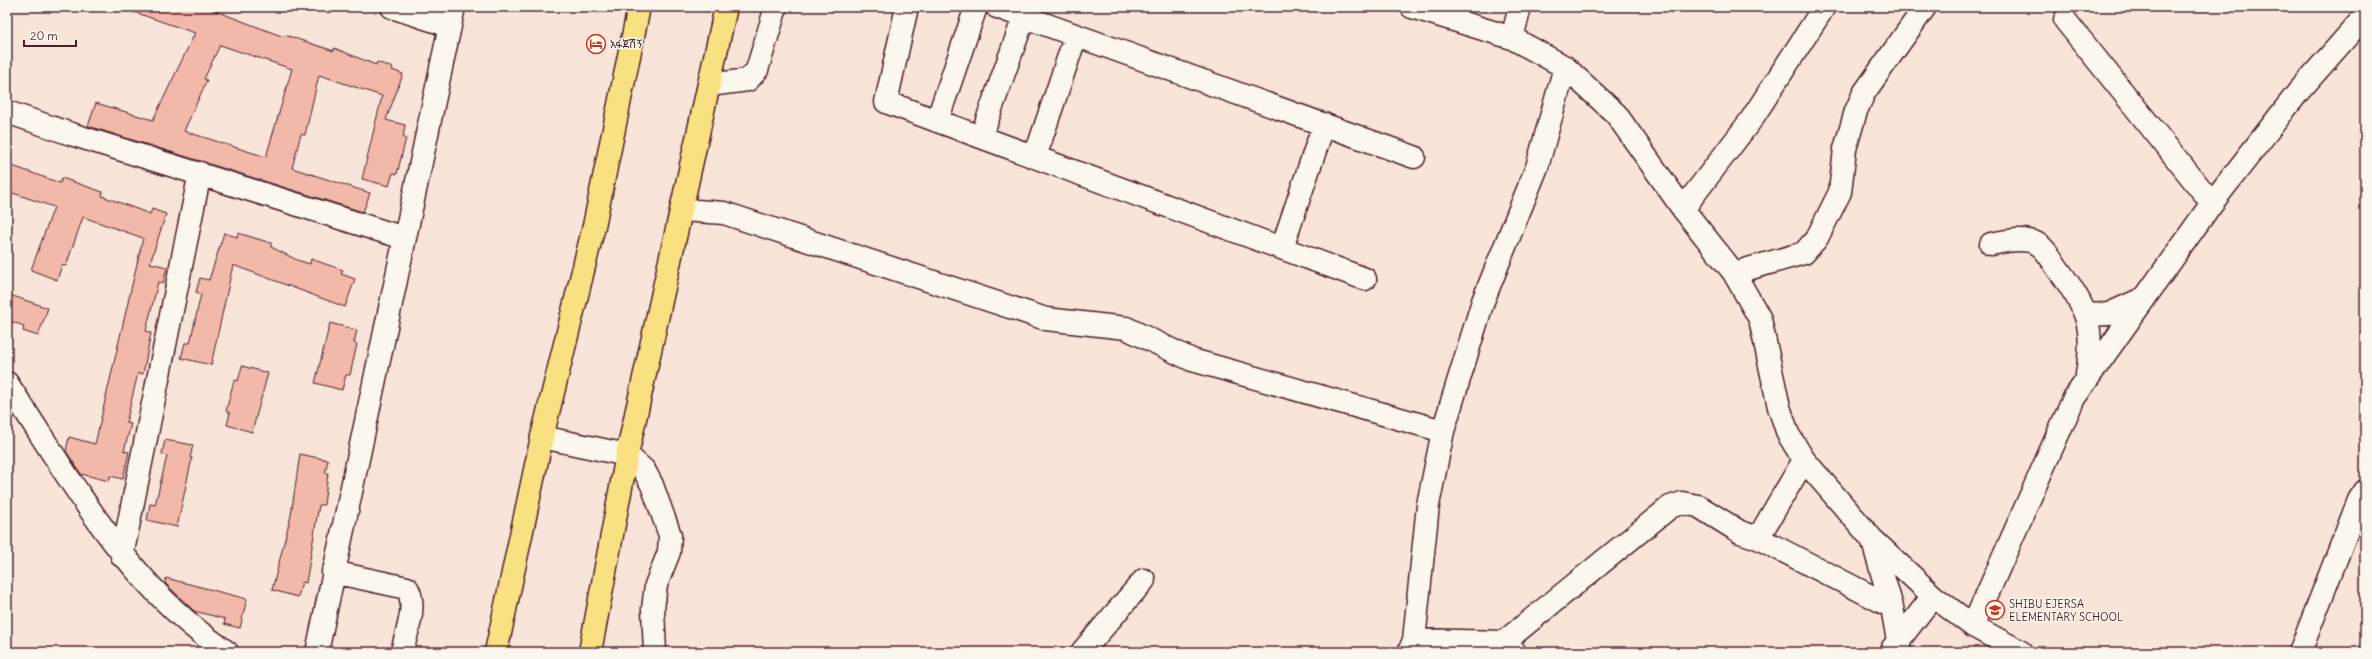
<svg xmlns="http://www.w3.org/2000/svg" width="2372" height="659" viewBox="0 0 2372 659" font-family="Delius,'Noto Sans Ethiopic',sans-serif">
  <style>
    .building { fill: #f2b8aa; stroke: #4a1f2b; fill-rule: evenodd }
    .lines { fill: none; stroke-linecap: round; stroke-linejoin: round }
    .minor-casing { stroke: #4a1f2b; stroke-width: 25 }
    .major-casing { stroke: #4a1f2b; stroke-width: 25 }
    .minor { stroke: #fbf7ec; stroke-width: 22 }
    .major { stroke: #f9e181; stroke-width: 22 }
    .labels { text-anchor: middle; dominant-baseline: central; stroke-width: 3; stroke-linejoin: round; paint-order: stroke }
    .poi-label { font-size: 11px; fill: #4a1f2b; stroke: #fbf7ec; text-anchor: start }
  </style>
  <rect width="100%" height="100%" fill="#f8e4d8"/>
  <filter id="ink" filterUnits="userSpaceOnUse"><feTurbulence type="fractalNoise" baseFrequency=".025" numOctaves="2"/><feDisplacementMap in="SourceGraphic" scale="8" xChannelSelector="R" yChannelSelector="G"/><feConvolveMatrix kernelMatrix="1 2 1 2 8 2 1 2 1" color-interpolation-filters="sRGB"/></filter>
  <g filter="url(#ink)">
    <path class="building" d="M126,7H205L284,37L285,35L334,51V48L376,65L377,62L393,68L392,70L403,74L386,120L405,125L403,138H406L397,174L393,173L389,186L362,179L382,96L319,75L305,135L301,134L292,168L370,193L363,212L88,126L96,103L153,120L195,33L125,9ZM220,45L292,69L266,157L184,131L207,80L204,79Z
      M7,164L60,183L62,178L103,192L102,196L150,214L152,209L166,214L150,263L167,267L163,283L158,282L146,331L151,333L143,374L138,373L126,423L131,424L124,451L129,452L123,479L110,476L109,481L81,474L66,451L69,437L95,444L143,238L83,217L66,266L62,265L57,280L31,270L54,207L7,191Z
      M224,233L237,237L238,233L271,243V247L297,260L310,264L311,259L343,270L341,274L355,279L345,307L233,265L211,365L181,358L185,343H190L201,294L196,292L200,278L209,280Z
      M7,294L48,308L38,336L23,331L24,326L7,320Z
      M330,323L357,330L354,343L357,344L350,375H346L342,390L315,383Z
      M242,366L268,373L252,432L227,425L230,413L226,411L234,380L238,381Z
      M165,440L193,445L190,458H192L177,527L147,520L150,504L155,505L167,456L162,454Z
      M300,454L328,460L325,473H328L324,505H319L306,583L302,582L298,597L272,590L291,515Z
      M166,578L247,599L240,628L224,624L225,619L194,611L165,583Z"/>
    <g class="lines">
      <defs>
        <path id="minor" d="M392,7L450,26
          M907,7L886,102L1365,279
          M997,7L1414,157
          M1412,7L1512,38
          M1520,7L1512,38L1565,67L1616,114L1683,209L1734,273L1760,319L1779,407L1788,434L1804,460L1758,538L1892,607L1900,652
          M2065,20L2212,203
          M709,85L748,80L757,70L776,7
          M7,112L71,134L404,238
          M937,121L976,7
          M981,137L1024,17
          M1035,157L1076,35
          M1683,209L1751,120L1824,7
          M682,210L724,213L1046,319L1126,328L1192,360L1443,431
          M1991,244C2005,241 2027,236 2039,245C2047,250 2053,262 2058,269C2087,308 2095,326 2087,374
          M1282,248L1324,124
          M1734,273L1804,253L1817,238L1840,192L1845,149L1856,111L1864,93L1925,7
          M2087,315L2109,314L2142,299
          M7,383C71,479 128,587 227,652
          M542,437L627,455L644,470L652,485L670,535L669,552L656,585L653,609L655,652
          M1804,460L1872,539L1892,607
          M1872,539L1933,596L1973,626L2021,652
          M122,556L200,173
          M333,572L407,588C418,605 406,633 402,652
          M1973,626L2074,398L2212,203L2299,91L2365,16
          M1414,640L1504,642L1514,651
          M1504,642L1670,507L1682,503L1698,506L1740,532L1758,538
          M1892,649L1933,596
          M317,652L454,7
          M1082,652L1144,580
          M1409,652L1414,640L1428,505L1443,431L1483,301L1537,167L1565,67
          M2300,652L2359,500L2365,491"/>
        <path id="major" d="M496,652L542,437L594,226L639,7
          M590,652L627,455L726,7"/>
      </defs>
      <use href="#minor" class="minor-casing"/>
      <use href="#major" class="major-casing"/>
      <use href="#minor" class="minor"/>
      <use href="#major" class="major"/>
    </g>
  </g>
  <defs>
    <symbol id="hotel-ring" viewBox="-11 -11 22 22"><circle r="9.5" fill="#fbf7ec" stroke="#c8321e" stroke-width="1.5"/><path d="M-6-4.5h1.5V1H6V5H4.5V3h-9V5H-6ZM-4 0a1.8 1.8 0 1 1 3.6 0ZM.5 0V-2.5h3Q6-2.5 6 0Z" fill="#c8321e"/></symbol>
    <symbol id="school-ring" viewBox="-11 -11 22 22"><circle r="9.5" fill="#fbf7ec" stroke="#c8321e" stroke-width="1.5"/><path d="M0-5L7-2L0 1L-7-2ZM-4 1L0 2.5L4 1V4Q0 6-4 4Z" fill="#c8321e"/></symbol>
  </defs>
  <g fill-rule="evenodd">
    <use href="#hotel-ring" x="585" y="33" width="22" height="22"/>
    <use href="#school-ring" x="1984" y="599" width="22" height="22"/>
  </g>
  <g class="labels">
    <g class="poi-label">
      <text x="610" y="44">አፋጀሽኝ</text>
      <text x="2009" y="604">SHIBU EJERSA<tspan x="2009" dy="13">ELEMENTARY SCHOOL</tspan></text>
    </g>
  </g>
  <rect width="2372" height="659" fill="none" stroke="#fbf7ec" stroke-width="24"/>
  <rect x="12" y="12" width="2348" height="635" fill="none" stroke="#4a1f2b" stroke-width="1.5" filter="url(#ink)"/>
  <path d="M24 40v6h52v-6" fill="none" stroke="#4a1f2b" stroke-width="2"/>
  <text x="30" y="40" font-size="12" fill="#4a1f2b" stroke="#fbf7ec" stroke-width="3" paint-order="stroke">20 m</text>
</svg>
